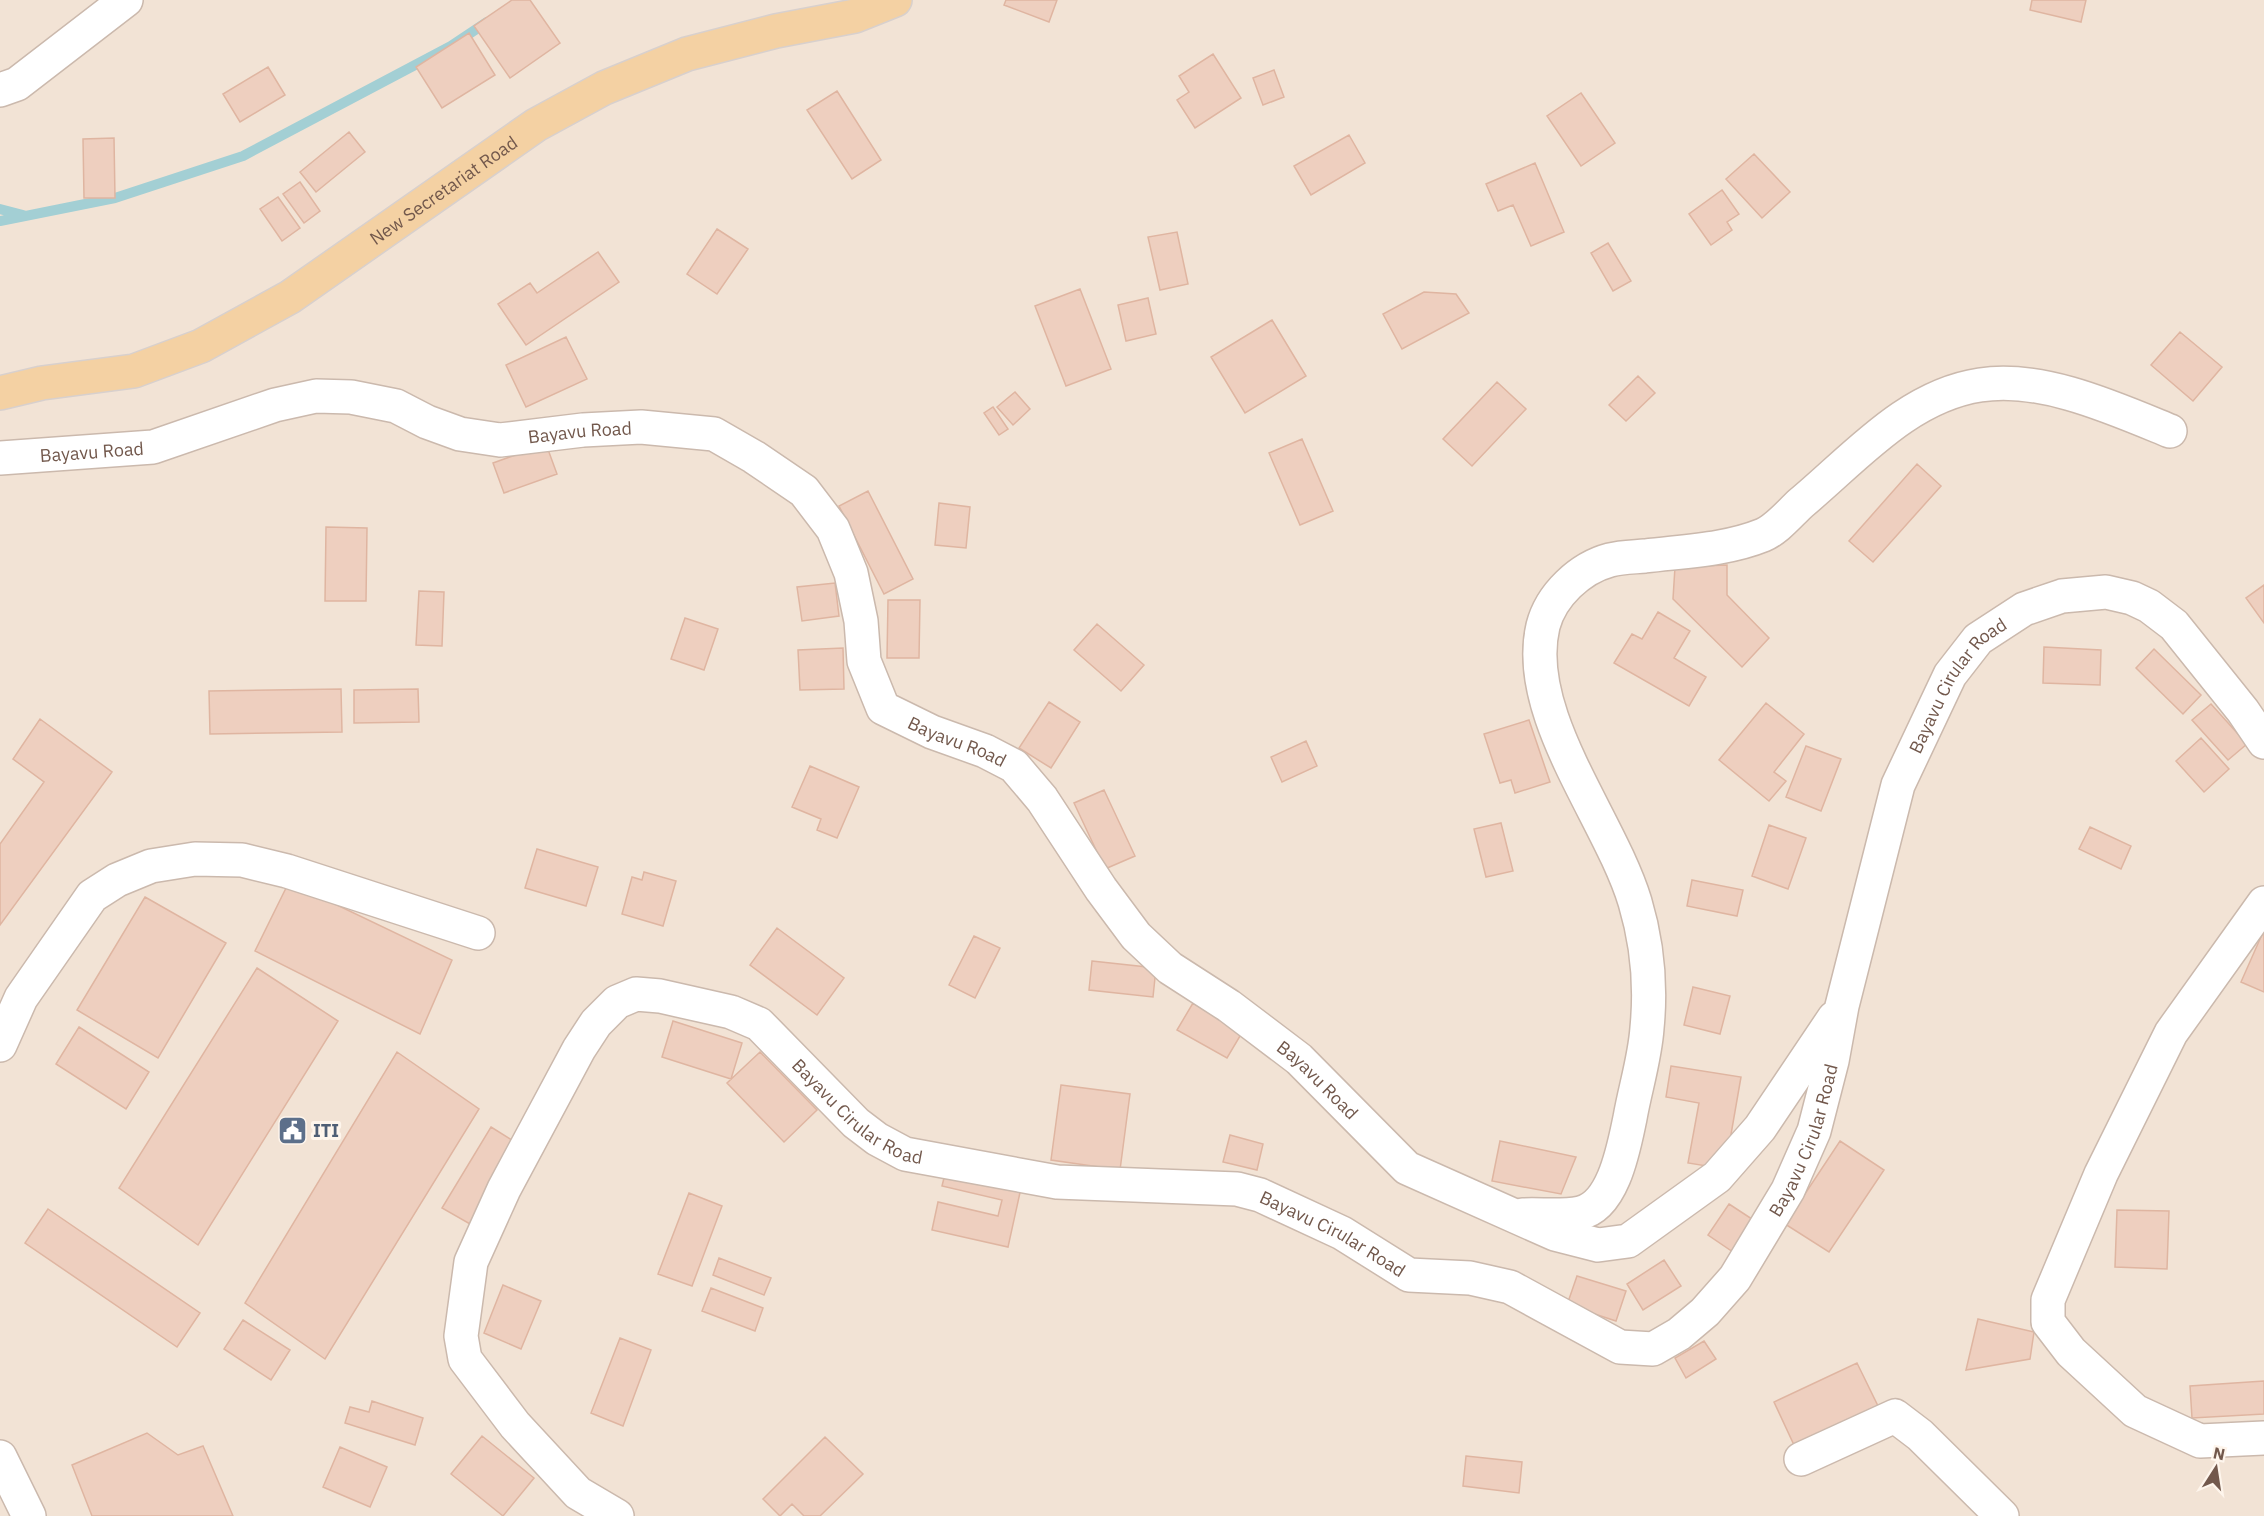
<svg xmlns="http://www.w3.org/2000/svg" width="2264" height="1516" viewBox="0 0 2264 1516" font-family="'IBM Plex Sans',sans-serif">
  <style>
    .residential { fill: #f2e3d5 }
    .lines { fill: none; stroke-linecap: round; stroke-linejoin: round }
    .stream { stroke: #a3cfd4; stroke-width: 10 }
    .building { fill: #eecfbf; stroke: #dfb5a1; stroke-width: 1.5 }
    .minor-casing { stroke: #cbb9ad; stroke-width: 36 }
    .major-casing { stroke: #d8d0cd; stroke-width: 36 }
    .minor { stroke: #fff; stroke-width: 33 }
    .major { stroke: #f4d1a3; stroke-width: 33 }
    .labels { text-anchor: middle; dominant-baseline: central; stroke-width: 6; stroke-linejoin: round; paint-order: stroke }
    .street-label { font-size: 18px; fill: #72584c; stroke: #fef5ec }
    .service-label { font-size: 18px; font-weight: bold; fill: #4e5e75; stroke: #fef5ec; text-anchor: start }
  </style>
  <rect width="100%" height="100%" fill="#fbf1e6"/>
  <path class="residential" d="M0,0H2264V1516H0Z"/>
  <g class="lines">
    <path class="stream" d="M0,209L23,215
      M0,221L115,198L243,156L451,46L487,22"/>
  </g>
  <path class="building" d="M512,0H530L560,43L510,78L474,26Z
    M1006,0H1057L1049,22L1004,5Z
    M2032,0H2086L2081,22L2030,10Z
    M469,33L495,75L442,108L416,67Z
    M1213,54L1241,98L1195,128L1177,100L1189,92L1179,76Z
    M268,67L285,95L240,122L223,94Z
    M1274,70L1284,97L1263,105L1253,78Z
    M837,91L881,160L852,179L807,110Z
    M1581,93L1615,143L1581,166L1547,116Z
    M349,132L365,152L316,192L300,172Z
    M1349,135L1365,163L1311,195L1294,166Z
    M114,138L115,198H84L83,139Z
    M1754,154L1790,192L1762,218L1726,179Z
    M1535,163L1564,232L1531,246L1513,205L1498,211L1486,184Z
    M300,182L320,211L304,223L283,194Z
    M1722,190L1739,214L1727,222L1732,230L1711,245L1689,214Z
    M278,197L300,228L282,241L260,209Z
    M717,229L748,249L717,294L687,274Z
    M1177,232L1188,284L1160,290L1148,237Z
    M1608,243L1631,281L1613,291L1591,253Z
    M598,252L619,282L526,345L498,304L530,283L537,293Z
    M1080,289L1111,369L1066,386L1035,306Z
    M1424,292L1456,294L1469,313L1402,349L1383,314Z
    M1148,298L1156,334L1126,341L1118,305Z
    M1272,320L1306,376L1245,413L1211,357Z
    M2180,332L2222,367L2193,401L2151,365Z
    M566,337L587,379L526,407L506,365Z
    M1638,376L1655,393L1626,421L1609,405Z
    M1497,382L1526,409L1472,466L1443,439Z
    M1015,392L1030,409L1013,425L997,407Z
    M993,407L1008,429L999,435L984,413Z
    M1302,439L1333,511L1300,525L1269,453Z
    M546,444L557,474L504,493L493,463Z
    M1917,464L1941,486L1873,562L1849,541Z
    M868,491L913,579L884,594L839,506Z
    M939,503L970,507L966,548L935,545Z
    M326,527L367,528L366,601H325Z
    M1727,565V595L1769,638L1742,667L1673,599L1675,567Z
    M835,583L839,616L802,621L797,587Z
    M2264,585V623L2246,598Z
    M419,591L444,592L442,646L416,645Z
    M888,600H920L919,658H887Z
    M1658,612L1690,631L1674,658L1706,677L1689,706L1614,663L1632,634L1642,639Z
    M685,618L718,629L704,670L671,659Z
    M1097,624L1144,665L1121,691L1074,650Z
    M2044,647L2101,650L2100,685L2043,683Z
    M843,648L844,689L800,690L798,650Z
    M2154,649L2201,695L2183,714L2136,668Z
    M341,689L342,732L210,734L209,691Z
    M418,689L419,722L354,723V690Z
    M1049,702L1080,722L1051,768L1019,748Z
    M1766,703L1804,734L1774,772L1786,781L1769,801L1719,760Z
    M2211,704L2247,744L2228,760L2192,720Z
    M40,719L112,772L0,925V844L44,782L13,759Z
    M1529,720L1550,782L1515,793L1511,780L1500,783L1484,734Z
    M2201,738L2229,769L2204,792L2176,761Z
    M1306,741L1317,766L1282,782L1271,757Z
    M1806,746L1841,759L1821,811L1786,797Z
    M810,766L859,787L837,838L817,830L821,819L792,807Z
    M1104,790L1135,856L1105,869L1074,803Z
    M1501,823L1513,871L1486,877L1474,829Z
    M1769,825L1806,838L1788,889L1752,876Z
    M2090,827L2131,846L2121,869L2079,849Z
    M537,849L598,867L586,906L525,888Z
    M644,872L676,881L663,926L622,914L632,877L642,880Z
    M1692,880L1743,890L1737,916L1687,906Z
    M289,882L452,960L420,1034L255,951Z
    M145,897L226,943L158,1058L77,1010Z
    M777,928L844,978L817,1015L750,965Z
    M2264,930V992L2241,982Z
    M974,936L1000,948L975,998L949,985Z
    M1092,961L1156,968L1153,997L1089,990Z
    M257,968L338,1021L198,1245L119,1188Z
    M1693,987L1730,996L1720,1034L1684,1025Z
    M1193,1003L1243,1031L1227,1058L1177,1030Z
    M673,1021L742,1043L731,1079L662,1057Z
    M79,1027L149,1072L126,1109L56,1064Z
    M397,1052L479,1109L325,1359L245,1303Z
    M760,1052L817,1110L784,1142L727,1083Z
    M1671,1066L1741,1077L1725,1169L1688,1163L1699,1103L1666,1097Z
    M1061,1085L1130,1094L1120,1170L1051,1160Z
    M491,1127L520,1145L470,1224L442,1208Z
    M1230,1135L1263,1144L1257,1170L1223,1162Z
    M1500,1141L1576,1157L1561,1194L1492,1181Z
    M1840,1141L1884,1170L1829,1252L1785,1224Z
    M946,1170L1021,1188L1008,1247L932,1230L938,1202L998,1216L1002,1200L942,1186Z
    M689,1193L722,1206L692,1286L658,1274Z
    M1729,1204L1755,1221L1733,1252L1708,1235Z
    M48,1209L200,1313L177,1347L25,1243Z
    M2117,1210L2169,1211L2167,1269L2115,1267Z
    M719,1258L771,1278L764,1295L713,1275Z
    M1664,1260L1681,1286L1643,1310L1627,1284Z
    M1577,1276L1626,1291L1616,1321L1567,1305Z
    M503,1285L541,1301L521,1349L484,1333Z
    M711,1288L763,1308L755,1331L702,1311Z
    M1978,1319L2034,1332L2030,1359L1966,1370Z
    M243,1320L290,1350L271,1380L224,1349Z
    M620,1338L651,1350L623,1426L591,1413Z
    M1704,1341L1716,1359L1686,1378L1675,1358Z
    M1857,1363L1878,1406L1794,1445L1774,1402Z
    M2264,1381V1414L2192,1418L2190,1386Z
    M372,1401L423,1418L415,1445L345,1423L350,1407L369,1412Z
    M147,1433L178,1455L203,1446L233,1516H92L72,1465Z
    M482,1436L534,1478L503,1516L451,1474Z
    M825,1437L863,1474L820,1516H804L792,1504L780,1516L763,1499Z
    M340,1447L387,1467L370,1507L323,1487Z
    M1466,1456L1522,1462L1519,1493L1463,1486Z"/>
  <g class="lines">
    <defs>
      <g id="minor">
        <path d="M0,90L17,84L126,0"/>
        <path id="s1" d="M0,458L153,447L275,405L316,396L351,397L396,406L427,422L460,434L500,440L583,430L641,427L714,434L754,457L804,491L833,529L851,573L861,621L864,661L883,708L932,732L985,751L1014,766L1042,799L1101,889L1136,936L1170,968L1229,1006L1299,1059L1407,1168L1555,1234L1598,1245L1628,1241L1717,1177L1760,1128L1834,1018"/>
        <path d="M2264,903L2171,1033L2101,1174L2048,1300V1322L2071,1352L2135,1411L2200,1441L2264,1438"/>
        <path d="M0,1045L21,998L92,896L117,880L151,866L195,859L242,860L287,871L478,933"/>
        <path d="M1523,1215C1541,1214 1562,1217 1580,1213C1614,1206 1624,1146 1630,1118C1635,1089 1645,1058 1647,1028C1651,987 1647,942 1635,902C1610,819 1522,714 1543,626C1551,595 1580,568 1610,560C1621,557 1634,557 1645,556C1685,551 1726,550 1763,535C1777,529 1789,514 1801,503C1855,458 1907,396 1980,385C2041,375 2114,408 2170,431"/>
        <path d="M0,1457L29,1516"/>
        <path d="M1801,1459L1895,1416L1920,1435L2002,1516"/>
        <path id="s2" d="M617,1516L578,1493L515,1425L465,1359L461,1336L471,1262L504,1189L579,1049L596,1023L617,1002L636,994L660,996L731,1012L759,1024L856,1123L877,1139L905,1154L1057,1182L1237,1189L1260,1195L1342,1233L1409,1275L1470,1278L1510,1287L1620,1347L1653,1349L1679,1334L1705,1312L1735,1278L1788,1190L1814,1131L1832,1061L1842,1006L1898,785L1950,675L1978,639L2024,609L2062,596L2106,592L2132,598L2149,606L2174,625L2243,711L2264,742"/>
      </g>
      <g id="major">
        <path id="s3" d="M0,393L42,383L134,371L201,346L290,297L536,125L604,88L687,54L776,31L855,16L895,0"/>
      </g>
    </defs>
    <use href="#minor" class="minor-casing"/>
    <use href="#major" class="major-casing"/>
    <use href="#minor" class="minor"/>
    <use href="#major" class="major"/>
  </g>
  <defs>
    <symbol id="civic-square" viewBox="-11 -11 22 22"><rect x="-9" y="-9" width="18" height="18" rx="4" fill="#5c6f8a" stroke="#fef5ec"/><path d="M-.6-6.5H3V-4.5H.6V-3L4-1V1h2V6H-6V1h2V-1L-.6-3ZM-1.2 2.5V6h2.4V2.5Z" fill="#fff"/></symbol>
  </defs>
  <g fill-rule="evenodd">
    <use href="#civic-square" x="276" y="1114" width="33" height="33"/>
  </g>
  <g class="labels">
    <g class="street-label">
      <text stroke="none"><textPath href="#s3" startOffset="496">New Secretariat Road</textPath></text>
      <text stroke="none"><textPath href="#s1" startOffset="596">Bayavu Road</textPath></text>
      <text stroke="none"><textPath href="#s1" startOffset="92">Bayavu Road</textPath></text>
      <text stroke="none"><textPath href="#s2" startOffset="2502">Bayavu Cirular Road</textPath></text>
      <text stroke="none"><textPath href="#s1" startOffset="1154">Bayavu Road</textPath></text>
      <text stroke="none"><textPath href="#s1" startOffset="1658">Bayavu Road</textPath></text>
      <text stroke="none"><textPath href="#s2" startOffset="900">Bayavu Cirular Road</textPath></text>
      <text stroke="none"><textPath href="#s2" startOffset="2016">Bayavu Cirular Road</textPath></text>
      <text stroke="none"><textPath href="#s2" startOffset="1404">Bayavu Cirular Road</textPath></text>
    </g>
    <g class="service-label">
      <text x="313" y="1130">ITI</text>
    </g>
  </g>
  <g transform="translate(2216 1468) rotate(12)" stroke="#fef5ec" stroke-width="4.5" paint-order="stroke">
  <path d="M0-4.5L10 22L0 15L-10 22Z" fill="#72584c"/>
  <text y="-9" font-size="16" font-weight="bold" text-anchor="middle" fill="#72584c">N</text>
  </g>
</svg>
